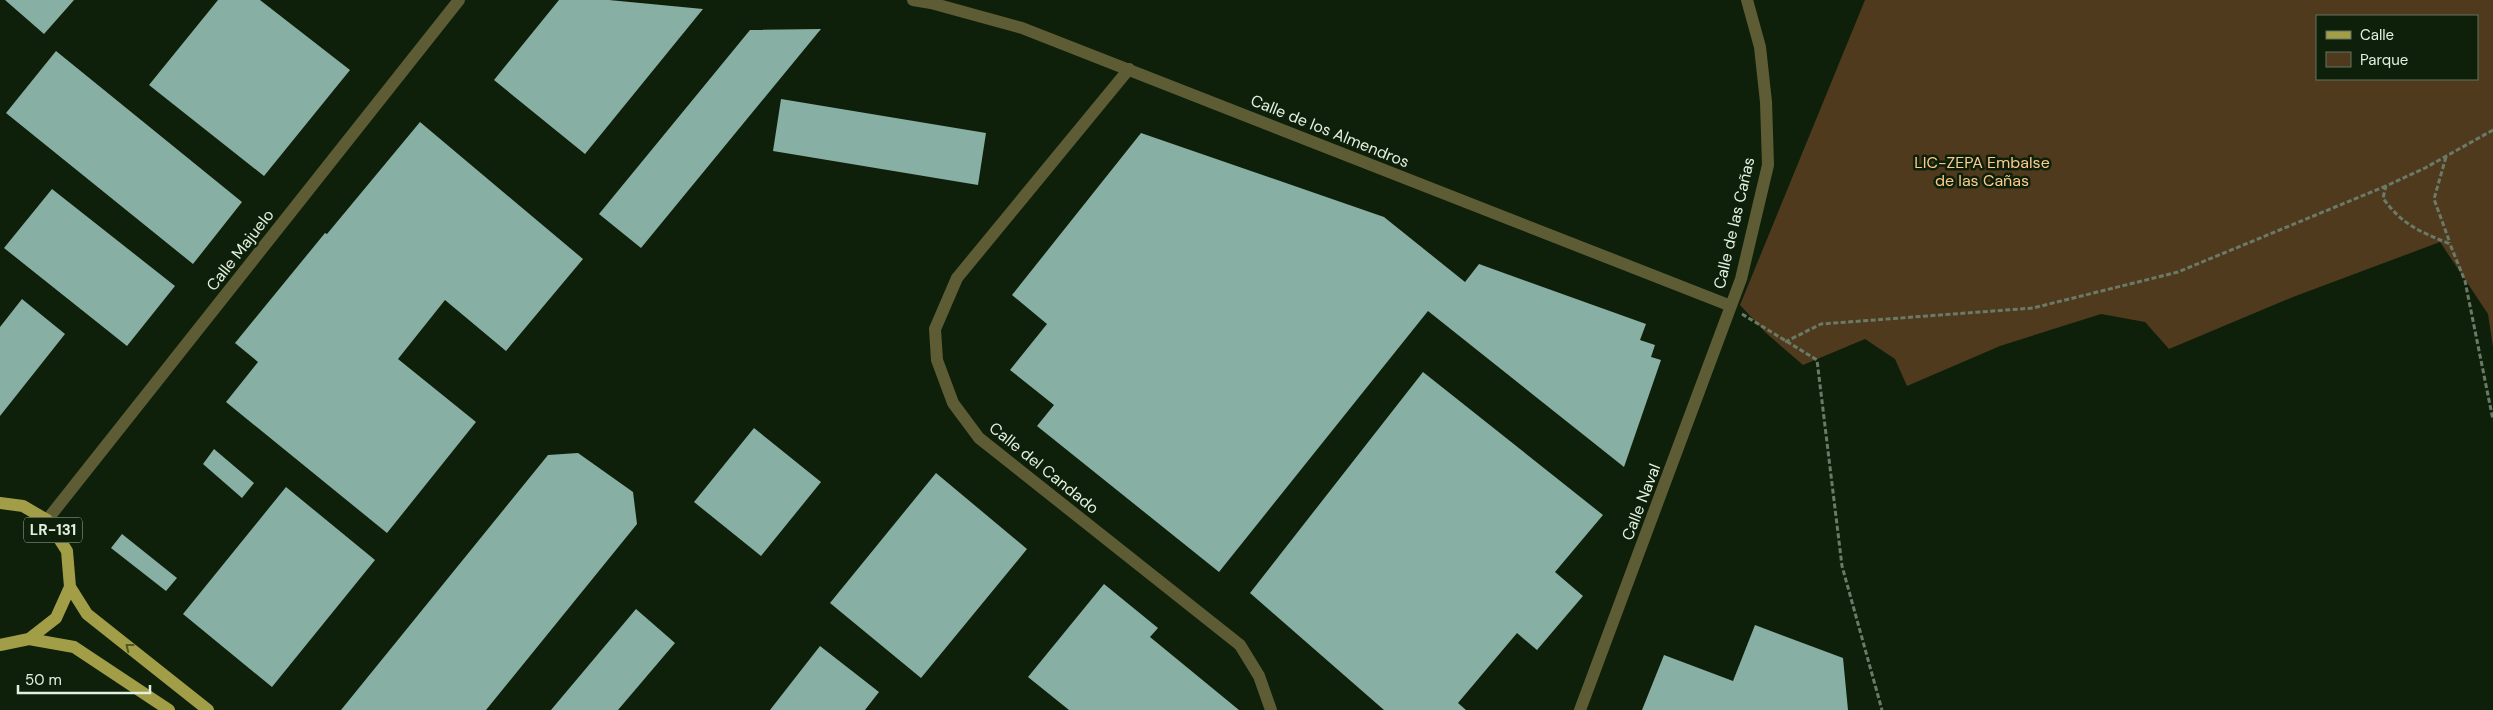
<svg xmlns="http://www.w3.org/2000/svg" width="2493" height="710" viewBox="0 0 2493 710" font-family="'DM Sans',sans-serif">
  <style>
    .green { fill: #4f3a1e; fill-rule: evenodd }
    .building { fill: #87afa3 }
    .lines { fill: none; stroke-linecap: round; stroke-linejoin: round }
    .path { stroke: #6b7a67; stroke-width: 3; stroke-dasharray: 5 2.5; stroke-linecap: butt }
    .street { stroke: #5e5c35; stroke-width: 12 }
    .primary { stroke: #a29e48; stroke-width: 12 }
    .oneway { stroke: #515926 }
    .labels { text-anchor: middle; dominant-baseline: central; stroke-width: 5; stroke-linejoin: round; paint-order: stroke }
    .shield { fill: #0e200a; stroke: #a3b1a0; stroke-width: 1 }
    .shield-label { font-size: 15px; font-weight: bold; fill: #e3efe0 }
    .street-label { font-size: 16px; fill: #e3efe0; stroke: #0e200a }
    .park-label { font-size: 16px; fill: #fcca8c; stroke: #0e200a }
  </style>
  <rect width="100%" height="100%" fill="#0e200a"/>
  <path class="green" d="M1865,0H2493V347L2488,314L2440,242L2293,297L2169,349L2145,322L2101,314L2000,346L1907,386L1895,359L1865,339L1803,365L1766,333L1740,305ZM2317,16H2477V79H2317Z"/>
  <path class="building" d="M5,0H74L44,34Z
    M218,0H260L350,70L264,176L149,85Z
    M559,0H609L703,9L585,154L494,80Z
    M821,29L641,248L599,214L750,30Z
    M56,51L242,202L193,264L6,113Z
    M781,99L986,133L978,185L773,151Z
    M420,122L583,259L506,351L445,300L398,359L476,422L387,533L226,402L258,362L235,343L325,233L327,234Z
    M1141,133L1384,217L1465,282L1479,264L1646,324L1640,340L1655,345L1651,357L1661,360L1624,467L1428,311L1219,572L1037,426L1054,405L1010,370L1047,324L1012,295Z
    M52,189L175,286L127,346L4,248Z
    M22,299L65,334L0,416V327Z
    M1423,372L1603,515L1555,572L1583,596L1537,650L1517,633L1458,703L1466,710H1384L1250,593Z
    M754,428L821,482L761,556L694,502Z
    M214,449L254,483L242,498L203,464Z
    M578,453L633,492L637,524L486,710H341L548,455Z
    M936,473L1027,549L921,678L830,603Z
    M286,487L375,560L272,687L183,614Z
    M122,534L177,578L166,591L111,548Z
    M1104,584L1158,628L1150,637L1239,710H1069L1028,677Z
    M636,609L675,643L618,710H551Z
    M1755,625L1843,658L1848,710H1642L1664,655L1733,681Z
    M820,646L879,692L865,710H770Z"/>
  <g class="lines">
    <path class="path" d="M2493,130L2425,168L2386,186L2383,198C2402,225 2421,232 2450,244L2465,281L2493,420
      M2446,157L2434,199L2450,243
      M1742,314L1817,360L1842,566L1882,710
      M1785,342L1821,324L2033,308L2178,272L2386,186"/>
    <path class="street" d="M913,0L931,3L1022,28L1731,306
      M1129,69L957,278L935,329L937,360L953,403L979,438L1240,645L1259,676L1271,710
      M47,520L459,0
      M1580,710L1741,279L1768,165L1766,102L1760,47L1747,0"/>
    <path class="primary" d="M0,503L23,506L47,520L67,551L70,587L56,618L29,639L0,645
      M70,587L87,614L208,710
      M29,639L74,647L169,710"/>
  </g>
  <defs><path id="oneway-chevron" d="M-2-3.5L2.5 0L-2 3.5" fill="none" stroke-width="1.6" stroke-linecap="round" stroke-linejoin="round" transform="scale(1.25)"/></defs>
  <use class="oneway" href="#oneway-chevron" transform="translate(129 647) rotate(-142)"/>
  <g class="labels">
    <rect class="shield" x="24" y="517.5" width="58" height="25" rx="4"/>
    <g class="shield-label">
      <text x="53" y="530">LR-131</text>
    </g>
    <g class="street-label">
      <text transform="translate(1330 131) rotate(22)">Calle de los Almendros</text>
      <text transform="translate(1734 223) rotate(-77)">Calle de las Cañas</text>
      <text transform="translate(240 250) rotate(-52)">Calle Majuelo</text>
      <text transform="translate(1044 468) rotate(39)">Calle del Candado</text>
      <text transform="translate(1641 502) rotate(-69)">Calle Naval</text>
    </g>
    <g class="park-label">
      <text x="1982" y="162">LIC-ZEPA Embalse<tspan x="1982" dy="18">de las Cañas</tspan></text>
    </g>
  </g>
  <rect x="2316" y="15" width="162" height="65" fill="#0e200a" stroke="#637360"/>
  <rect x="2326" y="31" width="25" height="8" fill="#a29e48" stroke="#637360"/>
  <text x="2360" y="40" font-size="15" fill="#e3efe0">Calle</text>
  <rect x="2326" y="52" width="25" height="15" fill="#4f3a1e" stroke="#637360"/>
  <text x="2360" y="65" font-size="15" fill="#e3efe0">Parque</text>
  <path d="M18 685v8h132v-8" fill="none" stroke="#e3efe0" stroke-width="2.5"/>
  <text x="25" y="685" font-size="15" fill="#e3efe0" stroke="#0e200a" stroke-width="4" paint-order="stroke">50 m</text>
</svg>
